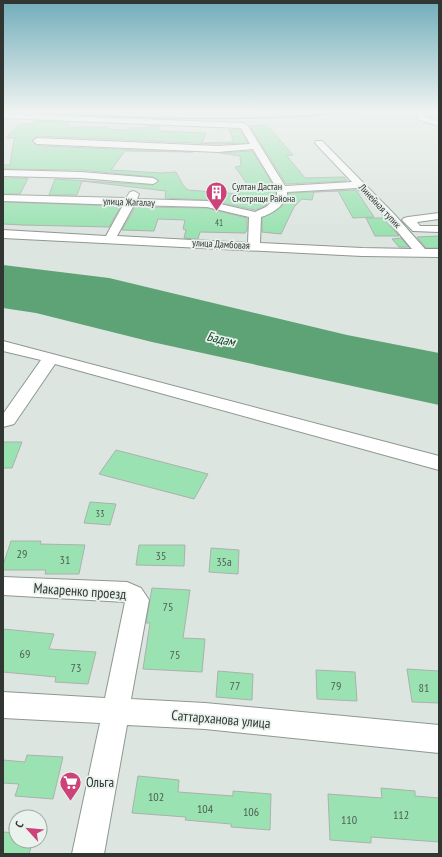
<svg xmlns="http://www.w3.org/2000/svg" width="442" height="857" viewBox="0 0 442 857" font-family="'PT Sans Narrow',sans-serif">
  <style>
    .water { fill: #5ea376 }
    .building { fill: #9be2b2; stroke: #aab2ac }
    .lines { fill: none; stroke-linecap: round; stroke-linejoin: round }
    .minor-casing { stroke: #8f9791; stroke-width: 2 }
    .minor { fill: #fff; fill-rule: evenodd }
    .rail { stroke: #8c938e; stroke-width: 1.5 }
    .labels { text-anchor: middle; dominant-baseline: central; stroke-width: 3.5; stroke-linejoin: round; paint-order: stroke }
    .far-number-label { font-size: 9px; fill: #4c6153 }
    .far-poi-label { font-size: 10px; fill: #323633; stroke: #e9f2ec; text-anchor: start }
    .far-street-label { font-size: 10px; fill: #323633; stroke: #e9f2ec }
    .number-label { font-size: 10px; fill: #4c6153 }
    .near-number-label { font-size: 12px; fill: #4c6153 }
    .water-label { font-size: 13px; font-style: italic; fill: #134829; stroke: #e9f2ec }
    .near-street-label { font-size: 14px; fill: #323633; stroke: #e9f2ec }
    .near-poi-label { font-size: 14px; fill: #323633; stroke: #e9f2ec; text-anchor: start }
  </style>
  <rect width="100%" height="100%" fill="#dce5df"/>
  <path class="water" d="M3,265L109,278L347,335L439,353V405L152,342L36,313L3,308Z"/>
  <path class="building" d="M35,121L70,122L66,127H108L107,129L126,130L128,128H145L147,126H160L157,131L206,133L202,143L234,142L229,130H240L248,143L218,144L37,136L32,141L37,146L193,152L125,151L111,170L161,173L176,172L183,185L188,190L240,194L237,185H248L235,167L241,166L240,156L220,153L252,151L276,189V196L265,206L255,210L207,200L165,198L166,191L82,181L77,195H49L55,179L153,185L159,180L153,177L81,170L3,169V165H10L14,140L16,138H6L19,124H33Z
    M267,125L293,155L287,156L305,178L344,177L347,181L286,184L250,126Z
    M3,178H28L20,194H3Z
    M356,190L374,217L353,218L338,191L314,192L312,200L302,199L294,207L281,234L262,232V218L280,208L288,199V193Z
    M3,202L121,206L109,227L22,225L3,224Z
    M135,207L207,208L247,218V230L245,233L200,232L198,239L184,238L186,230L183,229L185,220L158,219L154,231L122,230Z
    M366,218H383L399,236H375Z
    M439,236V248H426L417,237Z
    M401,238L409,247H399L392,239Z
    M3,442H22L12,468H3Z
    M116,450L208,474L194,499L99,474Z
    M90,502L116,504L110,525L84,523Z
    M11,541H41L40,544L85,545L79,574H45L46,570H3V565Z
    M139,545H185L184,566L136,565Z
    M211,548L239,550L238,574L209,572Z
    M152,588L190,590L183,638L205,639L202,672L143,669L150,623H146Z
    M3,629L54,634L49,649L96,652L88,684L55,682L56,677L3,672Z
    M407,669L439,671V703L412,702Z
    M316,670L355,672L357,701L317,699Z
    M218,671L253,674L252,700L216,697Z
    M27,755L63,757L53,799L15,796L19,784L3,783V760L25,762Z
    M138,776L179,780L178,792L233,796V791L271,794L270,830L231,827V824L185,820L186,817L132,813Z
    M381,788L415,791V796L439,798V842L371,837V843L330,840L328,794L382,798Z
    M3,832L16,833V841H33L29,854H3Z"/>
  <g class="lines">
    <defs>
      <path id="minor" d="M417,112H425L426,117L439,121V126L419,120Z
        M3,114L244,123L248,126L285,186L352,182L315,143L316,141H322L394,214L425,249H439V257L362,256L3,238V230L106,236L123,205L3,201V195L126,198L130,192L134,191L139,194L137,199L207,201L255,212L266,207L277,197V189L253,149L218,152L37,144L33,141L37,138L218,146L250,144L241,128L3,118ZM357,188L386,218L412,249L362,248L260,243L261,217C272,214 281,207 287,198V192ZM134,205L207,207L249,217L248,243L117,236Z
        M3,170L81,172L153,178L158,181L153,184L81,178L3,176Z
        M439,213V219L417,222L420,226H439V232L413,231L402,220L404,218L408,217Z
        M3,341L439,456V470L55,364L14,424L3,427V414L41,360L3,351Z
        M3,577L127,582L141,588L149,600L131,699L205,703L439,725V753L205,729L127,725L104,854H72L100,723L3,718V692L105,698L125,602L3,595Z"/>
    </defs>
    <use href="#minor" class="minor-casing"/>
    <use href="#minor" class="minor"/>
    <path class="rail" d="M13,112C127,117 239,124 353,112"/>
  </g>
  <linearGradient id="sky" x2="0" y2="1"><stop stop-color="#71adba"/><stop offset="0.48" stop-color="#eff3f1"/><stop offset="1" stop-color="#eff3f1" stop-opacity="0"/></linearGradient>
  <rect width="442" height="232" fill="url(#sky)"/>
  <defs>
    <symbol id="building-pin" viewBox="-11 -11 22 30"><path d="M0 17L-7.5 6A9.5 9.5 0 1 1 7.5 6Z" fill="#cc4279" stroke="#e9f2ec"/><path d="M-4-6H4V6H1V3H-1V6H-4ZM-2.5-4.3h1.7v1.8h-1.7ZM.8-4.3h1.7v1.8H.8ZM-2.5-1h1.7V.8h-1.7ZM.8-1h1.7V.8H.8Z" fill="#fff"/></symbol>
    <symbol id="supermarket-pin" viewBox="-11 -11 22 30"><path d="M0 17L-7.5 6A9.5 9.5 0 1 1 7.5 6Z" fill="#cc4279" stroke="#e9f2ec"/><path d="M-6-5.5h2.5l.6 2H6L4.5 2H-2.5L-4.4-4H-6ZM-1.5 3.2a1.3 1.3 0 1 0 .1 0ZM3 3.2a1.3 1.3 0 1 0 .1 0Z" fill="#fff"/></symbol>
  </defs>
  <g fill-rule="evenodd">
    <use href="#building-pin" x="204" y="180" width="25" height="34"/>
    <use href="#supermarket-pin" x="58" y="770" width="25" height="34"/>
  </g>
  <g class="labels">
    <g class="far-number-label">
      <text x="219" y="222">41</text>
    </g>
    <g class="far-poi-label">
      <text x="232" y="186">Султан Дастан<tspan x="232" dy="12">Смотрящи Района</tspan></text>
    </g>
    <g class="far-street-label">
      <text transform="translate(129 202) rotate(2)">улица Жагалау</text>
      <text transform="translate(380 206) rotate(47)">Линейная тупик</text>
      <text transform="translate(221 244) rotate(3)">улица Дамбовая</text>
    </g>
    <g class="number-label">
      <text x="100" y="513">33</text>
    </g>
    <g class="near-number-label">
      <text x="22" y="553">29</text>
      <text x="161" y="555">35</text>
      <text x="65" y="559">31</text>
      <text x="224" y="561">35а</text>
      <text x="168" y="606">75</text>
      <text x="25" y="653">69</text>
      <text x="175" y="654">75</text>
      <text x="76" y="667">73</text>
      <text x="235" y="685">77</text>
      <text x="336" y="685">79</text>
      <text x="424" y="687">81</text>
      <text x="156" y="796">102</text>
      <text x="205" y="808">104</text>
      <text x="251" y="811">106</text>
      <text x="401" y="814">112</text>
      <text x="349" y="819">110</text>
    </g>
    <g class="water-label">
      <text transform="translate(221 339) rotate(13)">Бадам</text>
    </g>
    <g class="near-street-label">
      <text transform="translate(80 591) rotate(4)">Макаренко проезд</text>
      <text transform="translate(221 719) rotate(5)">Саттарханова улица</text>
    </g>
    <g class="near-poi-label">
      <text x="86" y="782">Ольга</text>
    </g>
  </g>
  <rect width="442" height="857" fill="none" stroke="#323633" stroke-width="8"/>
  <g transform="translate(28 829) rotate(297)"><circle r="19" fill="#e9f2ec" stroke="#a0a7a2"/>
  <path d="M0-3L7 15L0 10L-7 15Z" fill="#cc4279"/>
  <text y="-6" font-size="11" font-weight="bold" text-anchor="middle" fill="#323633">С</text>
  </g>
</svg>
